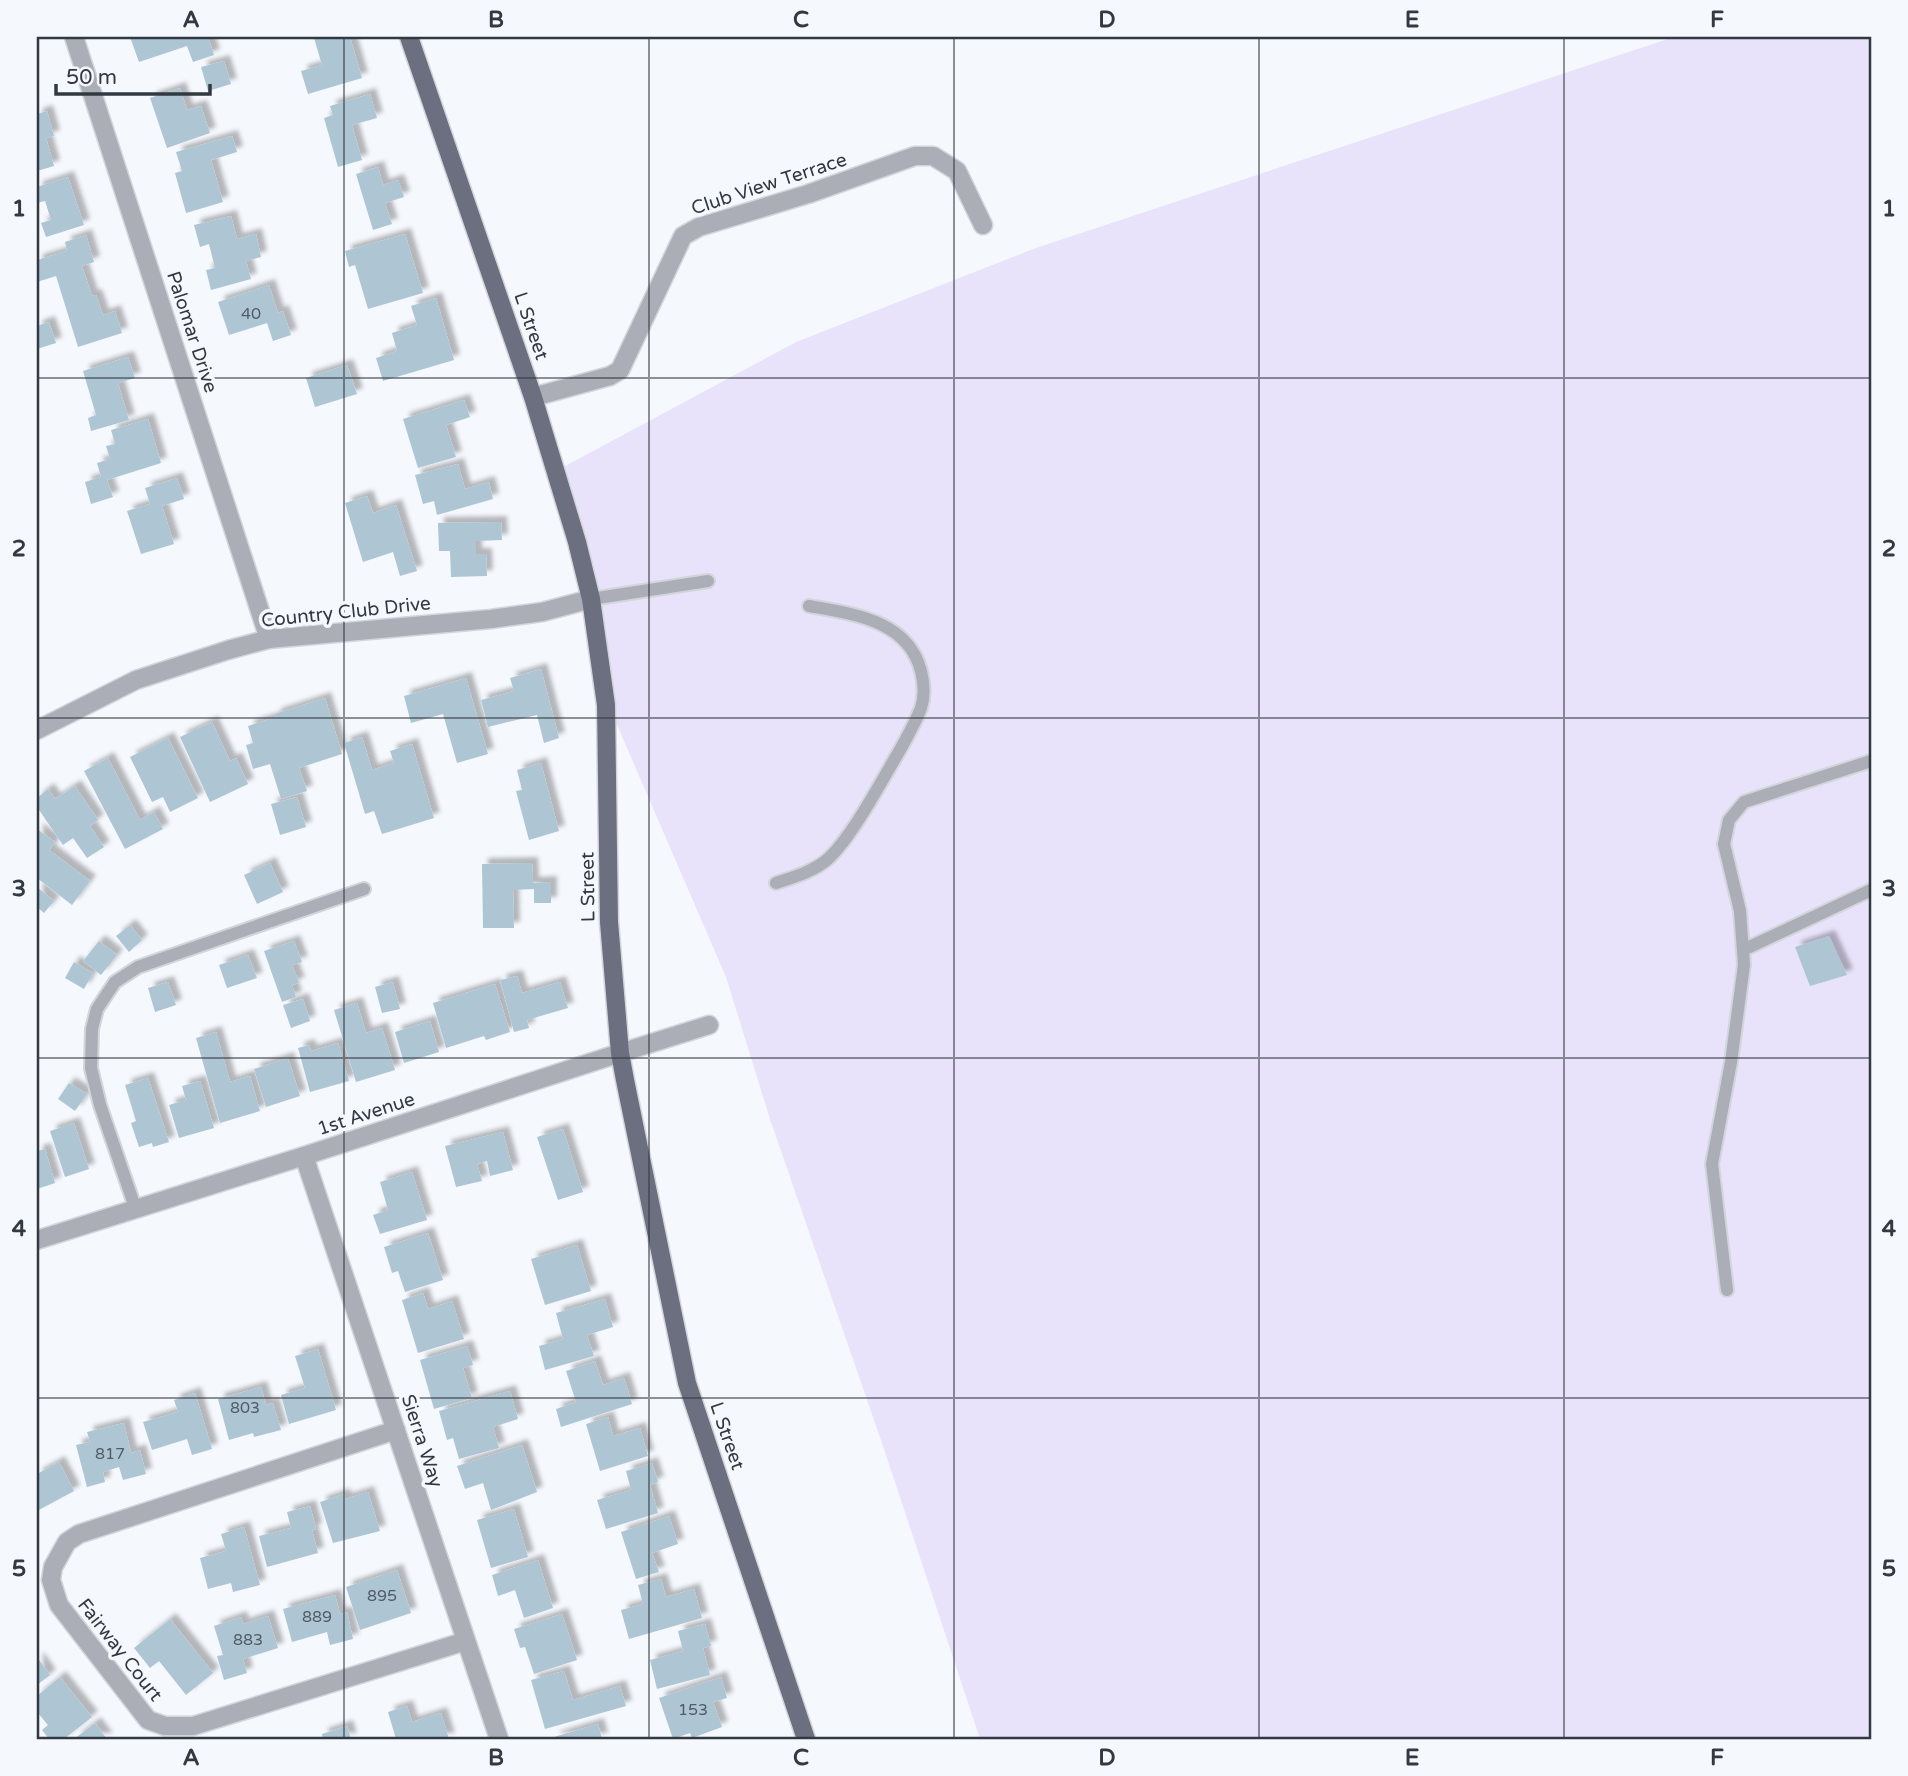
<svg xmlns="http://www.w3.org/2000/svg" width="1908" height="1776" viewBox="0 0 1908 1776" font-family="'Varela Round',sans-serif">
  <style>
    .green { fill: #e8e3fa }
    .building { fill: #aec5d4; filter: url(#shadow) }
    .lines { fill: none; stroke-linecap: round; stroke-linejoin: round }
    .service-casing { stroke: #d2d6db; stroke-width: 16 }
    .minor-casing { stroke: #d2d6db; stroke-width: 21 }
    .tertiary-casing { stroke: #d2d6db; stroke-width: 21 }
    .primary-casing { stroke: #d2d6db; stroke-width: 21 }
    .service { stroke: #abadb7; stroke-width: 12 }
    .minor { stroke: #abadb7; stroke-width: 18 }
    .tertiary { stroke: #abadb7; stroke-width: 18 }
    .primary { stroke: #6b6f80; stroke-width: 18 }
    .grid { fill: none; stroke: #333941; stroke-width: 2; stroke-opacity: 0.55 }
    .labels { text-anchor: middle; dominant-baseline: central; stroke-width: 7; stroke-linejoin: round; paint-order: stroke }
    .number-label { font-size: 16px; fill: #525c66 }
    .street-label { font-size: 19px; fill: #333941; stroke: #f5f8fd }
    .neatline { fill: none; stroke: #333941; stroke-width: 2.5 }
    .grid-label { font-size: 23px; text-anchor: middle; font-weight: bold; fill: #333941 }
  </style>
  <defs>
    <filter id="shadow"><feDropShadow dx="6" dy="-6" stdDeviation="2" flood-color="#0004"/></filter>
  </defs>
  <rect width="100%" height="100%" fill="#f5f8fd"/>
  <path class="green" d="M1674,37H1871V1739H980L885,1452L770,1119L726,977L605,697L556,471L796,342L1036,248Z"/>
  <path class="building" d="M130,37H208L214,55L193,62L187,46L139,62Z
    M318,37H350L362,78L308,94L301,71L322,65L314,38Z
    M224,61L231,84L208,91L201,67Z
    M180,88L187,110L201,106L210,133L167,148L150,98Z
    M370,94L377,118L352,125L362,160L338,167L324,118L333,115L330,106Z
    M47,111L54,136L46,138L54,166L37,171V114Z
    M232,136L237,152L211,160L223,202L186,213L175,173L182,171L176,152Z
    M378,167L383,185L398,180L404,197L385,203L392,224L373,230L356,174Z
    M68,177L84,225L46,237L41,223L51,220L45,201L37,203V187Z
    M231,216L237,239L256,234L261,257L246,261L251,279L211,290L206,270L215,268L209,244L200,247L194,225Z
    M405,234L423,293L368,309L355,265L349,267L345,251Z
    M86,235L94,262L82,266L92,296L96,295L103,315L115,311L122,333L78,347L56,276L37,282V260L67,251L65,242Z
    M269,285L278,313L283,311L291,335L273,341L267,323L229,335L218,302Z
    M436,298L454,360L383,381L376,358L397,351L392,333L417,325L411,306Z
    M49,322L56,343L37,349V326Z
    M128,357L135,378L118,383L129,420L91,431L88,418L96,415L83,371Z
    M347,365L357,394L315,407L306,378Z
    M464,400L470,417L446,425L456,457L418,468L403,419Z
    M148,419L161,463L107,480L113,497L91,504L85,482L101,477L97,463L110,459L106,446L115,444L111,430Z
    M458,464L465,489L489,482L493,499L437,515L434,501L423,504L415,475Z
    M177,478L184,499L162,506L174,544L141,554L127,511L150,504L145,488Z
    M367,496L373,513L396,505L417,571L400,576L393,552L363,562L345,503Z
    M501,522L502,540L476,541V554H486L487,576L451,577L450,551H439L438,523Z
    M541,669L559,738L544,743L537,715L488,727L481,700L514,691L510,678Z
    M466,678L488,754L457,763L443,714L411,723L404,696Z
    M325,698L342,754L299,768L307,791L281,799L270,764L253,769L246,745L253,743L248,726L276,717L275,714Z
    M212,722L230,761L236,758L248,784L210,802L180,737Z
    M362,737L372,770L394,763L390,751L412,744L434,818L382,834L374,811L365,814L344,743Z
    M168,738L198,798L170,812L163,797L152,802L130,757Z
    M108,758L140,820L154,812L163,829L125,849L84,771Z
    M541,763L559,831L529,840L516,791L522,790L517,770Z
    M75,786L98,820L90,826L104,847L87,858L73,838L63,845L37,807V798L48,789L55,799Z
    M297,797L306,827L280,835L271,804Z
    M37,829L55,842L49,850L90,881L72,905L37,878Z
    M270,863L283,892L257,904L244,875Z
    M532,863L533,883L551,882V903H534V889L513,890L514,928H483L482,864Z
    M37,887L54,901L44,913L37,907Z
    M130,925L142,940L129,952L116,936Z
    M1829,936L1847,975L1810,986L1795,947Z
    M99,941L117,955L101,975L83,961Z
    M294,941L302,962L292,965L299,983L292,985L296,997L282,1002L264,951Z
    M248,955L257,978L227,988L219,965Z
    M74,962L93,973L84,989L65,978Z
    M517,976L522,993L560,982L568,1008L527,1020L529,1028L514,1032L500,980Z
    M168,982L176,1005L155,1012L148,988Z
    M393,982L400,1009L382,1013L375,987Z
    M495,984L510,1032L486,1040L484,1036L446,1048L433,1003Z
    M303,999L310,1021L291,1028L283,1005Z
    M357,1003L366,1033L382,1028L395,1070L356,1082L334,1010Z
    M430,1021L439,1052L404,1063L395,1032Z
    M216,1032L230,1082L250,1076L260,1111L220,1123L196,1038Z
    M338,1043L349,1081L310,1092L298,1048L309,1045L311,1051Z
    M288,1058L300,1096L266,1107L254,1069Z
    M148,1078L169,1142L153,1147L152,1143L139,1147L131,1123L136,1121L125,1085Z
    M200,1081L214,1128L179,1138L169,1105L186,1100L182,1086Z
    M69,1083L87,1094L75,1111L58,1099Z
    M74,1123L89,1169L65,1177L50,1131Z
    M563,1129L583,1192L558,1200L537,1137Z
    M503,1132L513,1170L490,1176L487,1161L477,1164L482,1181L456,1187L445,1146Z
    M45,1149L55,1183L37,1189V1151Z
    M412,1172L427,1220L380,1234L373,1215L388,1210L380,1182Z
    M428,1233L443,1280L405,1292L398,1271L392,1273L384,1247Z
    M577,1245L591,1291L545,1305L531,1259Z
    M423,1293L428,1309L452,1301L464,1339L418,1353L402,1300Z
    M605,1299L613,1327L587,1335L594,1356L545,1370L539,1346L563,1339L556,1313Z
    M467,1346L473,1365L463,1368L472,1398L434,1409L420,1360Z
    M318,1349L336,1410L289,1424L281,1395L305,1388L295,1356Z
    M595,1361L603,1385L624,1378L632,1404L561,1427L556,1409L576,1402L566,1371Z
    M261,1387L266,1405L273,1403L281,1430L254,1437L253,1433L229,1440L218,1399Z
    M510,1391L518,1419L493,1427L499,1448L459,1459L453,1438L447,1440L439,1411Z
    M195,1393L212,1449L192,1455L187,1439L152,1450L143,1422L178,1412L174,1400Z
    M608,1417L613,1436L640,1428L648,1456L600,1471L586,1424Z
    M124,1423L131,1453L140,1450L146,1474L123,1480L119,1467L103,1472L105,1482L87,1487L76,1445L90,1442L87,1432Z
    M522,1445L537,1492L491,1510L483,1483L465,1489L457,1466Z
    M59,1462L74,1491L37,1511V1474Z
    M652,1463L658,1482L650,1485L658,1513L606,1529L597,1500L631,1490L626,1471Z
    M368,1492L380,1531L333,1543L320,1502L344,1494L345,1499Z
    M310,1506L316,1529L312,1530L318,1553L267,1567L259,1536L291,1528L287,1512Z
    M514,1509L528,1557L491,1568L477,1520Z
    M669,1516L678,1544L652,1553L659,1572L636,1579L621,1532Z
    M244,1527L260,1585L233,1592L231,1583L208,1589L200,1558L226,1551L221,1534Z
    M538,1560L553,1608L524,1618L515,1590L498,1596L492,1575Z
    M397,1570L411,1613L360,1630L346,1587Z
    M661,1579L666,1597L694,1589L702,1618L629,1639L621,1610L643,1604L638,1585Z
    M335,1595L340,1614L347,1612L353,1639L330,1645L327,1632L292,1642L283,1609Z
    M562,1614L577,1660L534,1674L525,1647L520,1648L514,1629Z
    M268,1616L278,1648L243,1659L247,1673L224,1680L217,1656L223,1655L214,1626L241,1617L243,1624Z
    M170,1619L213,1673L186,1695L159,1661L150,1668L134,1648Z
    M705,1624L711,1646L703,1648L710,1675L657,1689L650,1660L683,1651L678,1631Z
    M37,1657L50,1675L37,1685Z
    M564,1671L573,1700L620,1686L626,1706L545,1729L531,1680Z
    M60,1677L92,1717L64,1739H49L42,1730L48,1725L37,1712V1696Z
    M721,1677L727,1698L713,1702L722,1727L692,1738L690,1733L673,1739L659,1698Z
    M407,1706L412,1722L441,1713L449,1739H396L388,1712Z
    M95,1723L107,1739H74Z
    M598,1724L602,1739H555L554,1737Z
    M347,1726L351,1739H323L322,1734Z"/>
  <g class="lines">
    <defs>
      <path id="service" d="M591,599L708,581
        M776,883C794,877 815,871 829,858C849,839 872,798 886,774C898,753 912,731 921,708C925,696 924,683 921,671C908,620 853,614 809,606
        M1743,950L1871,890
        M136,1210L100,1105L91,1068L92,1029L97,1009L115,982L138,967L364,889
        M1727,1290L1712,1164L1731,1062L1744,965L1740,911L1724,844L1729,820L1744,802L1871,761"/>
      <path id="minor" d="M74,37L269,639
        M533,397L610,376L620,370L683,236L699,227L808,194L915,156H933L957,171L983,225
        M620,1053L709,1025
        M304,1156L499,1739
        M396,1430L79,1534L67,1542L53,1567L51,1580L59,1605L148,1720L165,1726H193L466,1641"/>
      <path id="tertiary" d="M37,730L136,680L228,650L269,639L491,619L542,612L591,599
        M37,1240L304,1156L620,1053"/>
      <path id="primary" d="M409,37L533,397L577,542L591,599L606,705L609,922L620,1053L625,1080L687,1383L806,1739"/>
    </defs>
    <use href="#service" class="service-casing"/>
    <use href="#minor" class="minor-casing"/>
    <use href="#tertiary" class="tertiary-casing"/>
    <use href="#primary" class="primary-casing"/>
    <use href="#service" class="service"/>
    <use href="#minor" class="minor"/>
    <use href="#tertiary" class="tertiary"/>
    <use href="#primary" class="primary"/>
  </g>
  <path class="grid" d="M344,37V1739M649,37V1739M954,37V1739M1259,37V1739M1564,37V1739M37,378H1871M37,718H1871M37,1058H1871M37,1398H1871"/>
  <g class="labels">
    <g class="number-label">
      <text x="251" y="314">40</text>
      <text x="245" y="1408">803</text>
      <text x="110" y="1454">817</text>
      <text x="382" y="1596">895</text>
      <text x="317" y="1617">889</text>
      <text x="248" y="1640">883</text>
      <text x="693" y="1710">153</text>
    </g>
    <g class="street-label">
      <text transform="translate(769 184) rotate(-18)">Club View Terrace</text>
      <text transform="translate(531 326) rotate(71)">L Street</text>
      <text transform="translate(192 332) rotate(72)">Palomar Drive</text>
      <text transform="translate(346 612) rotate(-6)">Country Club Drive</text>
      <text transform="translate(588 887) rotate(-91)">L Street</text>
      <text transform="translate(366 1114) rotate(-18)">1st Avenue</text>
      <text transform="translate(727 1436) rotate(71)">L Street</text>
      <text transform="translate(422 1441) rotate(72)">Sierra Way</text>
      <text transform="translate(120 1650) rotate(52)">Fairway Court</text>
    </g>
  </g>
  <rect width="1908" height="1776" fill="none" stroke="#f5f8fd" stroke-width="77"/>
  <path d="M56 84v10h154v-10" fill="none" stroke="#333941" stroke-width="3.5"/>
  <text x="66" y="84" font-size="21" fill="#333941" stroke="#f5f8fd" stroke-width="5" paint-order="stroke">50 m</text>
  <rect x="38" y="38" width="1832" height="1700" class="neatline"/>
  <g class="grid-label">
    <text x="191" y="27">A</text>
    <text x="496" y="27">B</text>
    <text x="801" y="27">C</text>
    <text x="1107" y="27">D</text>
    <text x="1412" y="27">E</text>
    <text x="1717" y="27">F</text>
    <text x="19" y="216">1</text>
    <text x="1889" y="216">1</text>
    <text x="19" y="556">2</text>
    <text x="1889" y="556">2</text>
    <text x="19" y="896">3</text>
    <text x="1889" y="896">3</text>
    <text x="19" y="1236">4</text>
    <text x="1889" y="1236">4</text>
    <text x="19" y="1576">5</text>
    <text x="1889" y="1576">5</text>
    <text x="191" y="1765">A</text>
    <text x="496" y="1765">B</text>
    <text x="801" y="1765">C</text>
    <text x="1107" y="1765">D</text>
    <text x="1412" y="1765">E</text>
    <text x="1717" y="1765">F</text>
  </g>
</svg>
